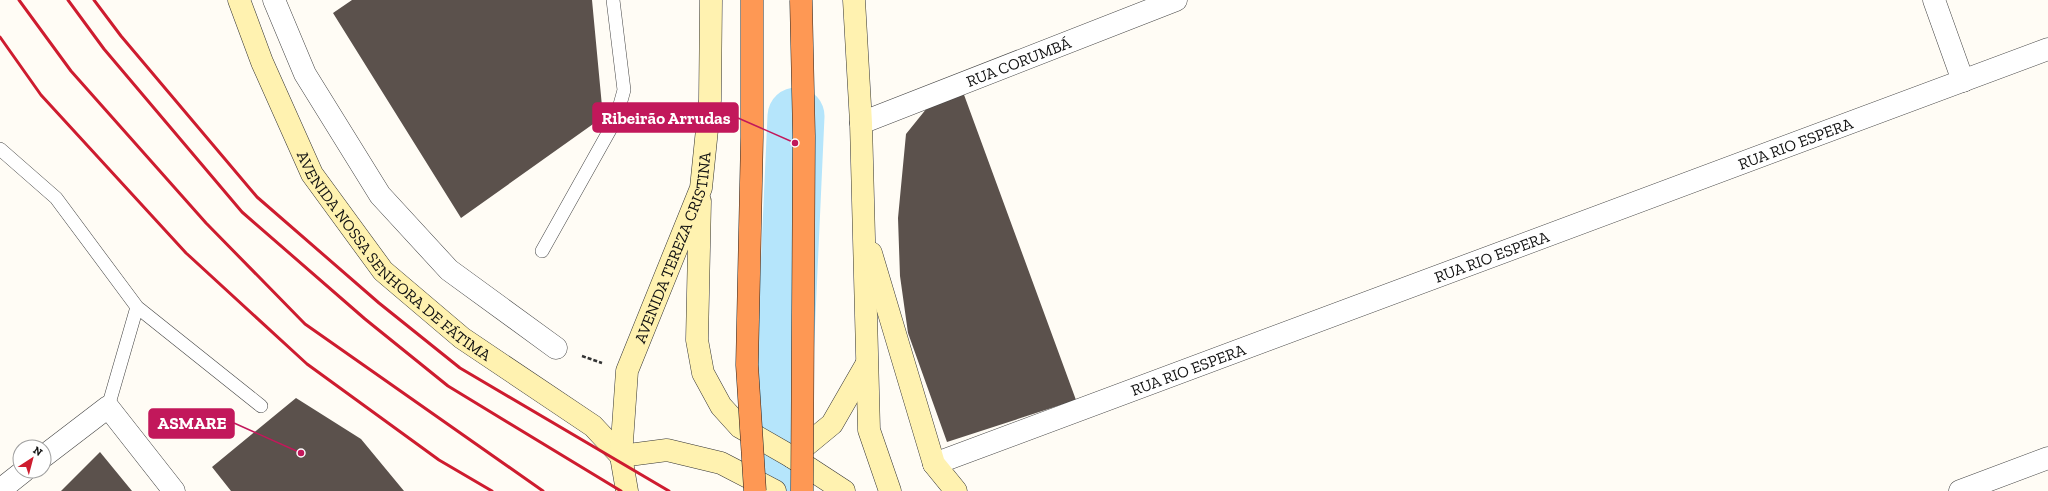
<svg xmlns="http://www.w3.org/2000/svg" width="2048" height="491" viewBox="0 0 2048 491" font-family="'Zilla Slab',serif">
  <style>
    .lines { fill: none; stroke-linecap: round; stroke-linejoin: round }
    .river { stroke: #b5e5fb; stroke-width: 57 }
    .building { fill: #5b514c }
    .lane-casing { stroke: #444; stroke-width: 14 }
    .street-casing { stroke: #444; stroke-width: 23 }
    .secondary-casing { stroke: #333; stroke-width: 23 }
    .path { stroke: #333; stroke-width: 2.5; stroke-dasharray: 4 2; stroke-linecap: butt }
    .lane { stroke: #fff; stroke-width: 13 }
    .street { stroke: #fff; stroke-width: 22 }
    .secondary { stroke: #fff2b0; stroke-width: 22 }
    .rail { stroke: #ce1c2f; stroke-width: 3 }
    .highway-bridge-casing { stroke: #222; stroke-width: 23; stroke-linecap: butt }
    .highway-bridge { stroke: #fe9854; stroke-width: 22 }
    .labels { text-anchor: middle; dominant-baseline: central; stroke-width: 4; stroke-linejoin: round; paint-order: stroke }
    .street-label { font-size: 16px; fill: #111; stroke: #fff }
    .leader { fill: none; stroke: #c2185b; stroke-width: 1.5 }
    .callout-dot { fill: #c2185b; stroke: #fff; stroke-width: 1.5 }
    .callout { fill: #c2185b; stroke: #c2185b; stroke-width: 1.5 }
    .callout-label { font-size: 17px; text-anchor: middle; font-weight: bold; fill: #fff }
  </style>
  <rect width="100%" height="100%" fill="#fffcf5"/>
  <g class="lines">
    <path class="river" d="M779,491L796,116"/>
  </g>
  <path class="building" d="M352,0H592L603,117L461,218L333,13Z
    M963,92L1076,400L947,442L908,333L900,276L898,218L906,134L927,108Z
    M296,398L361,439L404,491H231L212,467Z
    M100,452L132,491H61Z"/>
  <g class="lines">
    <defs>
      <path id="lane" d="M0,149L56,198L137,307L261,406
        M542,251L616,119L624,90L613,0
        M108,407L137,307"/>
      <g id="street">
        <path d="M274,0L305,74L380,195L449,270L556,348"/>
        <path d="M1934,0L1963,81"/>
        <path id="s1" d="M861,123L1176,0"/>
        <path d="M44,456L108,407L174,491"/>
        <path id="s2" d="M934,464L2048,49"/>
        <path d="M0,490L24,471"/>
        <path d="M1960,491L2048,458"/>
      </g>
      <g id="secondary">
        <path id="s3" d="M239,0L262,62L312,174L383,271L462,338L593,426L621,456L667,450L721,463L775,491"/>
        <path d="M854,0L861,123L869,430L890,491"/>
        <path d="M700,201L697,340L703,373L721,406L740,427L792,457L844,491"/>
        <path d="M871,253L934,464L956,491"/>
        <path d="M792,457L832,424L866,365"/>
        <path id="s4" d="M627,491L621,456L627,371L701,188L710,100L711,0"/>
      </g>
    </defs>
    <use href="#lane" class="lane-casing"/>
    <use href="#street" class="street-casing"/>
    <use href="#secondary" class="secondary-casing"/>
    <path class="path" d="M582,356L602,363"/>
    <use href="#lane" class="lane"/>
    <use href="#street" class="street"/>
    <use href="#secondary" class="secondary"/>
    <path class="rail" d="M19,0L71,71L206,223L305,324L543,491
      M68,0L104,49L242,212L365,319L448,386L621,491
      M94,0L121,36L257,197L379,303L460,368L669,491
      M0,37L41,95L186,253L307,364L439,460L492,491"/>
    <defs>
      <path id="highway-bridge" d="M752,0V137L747,365L755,491
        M801,0L804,136L802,491"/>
    </defs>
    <use href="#highway-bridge" class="highway-bridge-casing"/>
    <use href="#highway-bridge" class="highway-bridge"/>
  </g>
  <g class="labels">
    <g class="street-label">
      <text stroke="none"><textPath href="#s1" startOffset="169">RUA CORUMBÁ</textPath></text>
      <text stroke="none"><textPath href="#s2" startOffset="919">RUA RIO ESPERA</textPath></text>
      <text stroke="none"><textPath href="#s4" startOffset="253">AVENIDA TEREZA CRISTINA</textPath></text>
      <text stroke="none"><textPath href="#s3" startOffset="305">AVENIDA NOSSA SENHORA DE FÁTIMA</textPath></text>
      <text stroke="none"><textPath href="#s2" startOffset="595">RUA RIO ESPERA</textPath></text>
      <text stroke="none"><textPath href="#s2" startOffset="271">RUA RIO ESPERA</textPath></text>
    </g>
  </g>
  <path class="leader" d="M795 143L738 118M301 453L234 423"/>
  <g class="callout-dot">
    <circle cx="795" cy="143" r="4"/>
    <circle cx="301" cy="453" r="4"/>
  </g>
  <g class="callout">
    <rect x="593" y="103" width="145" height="29" rx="4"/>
    <rect x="149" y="409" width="85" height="29" rx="4"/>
  </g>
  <g class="callout-label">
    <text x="666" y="124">Ribeirão Arrudas</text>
    <text x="192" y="429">ASMARE</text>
  </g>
  <g transform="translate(32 459) rotate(36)"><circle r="19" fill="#ffffff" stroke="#a0a0a0"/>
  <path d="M0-3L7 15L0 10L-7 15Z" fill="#ce1c2f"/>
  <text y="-6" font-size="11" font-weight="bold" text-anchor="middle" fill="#111111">N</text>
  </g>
</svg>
